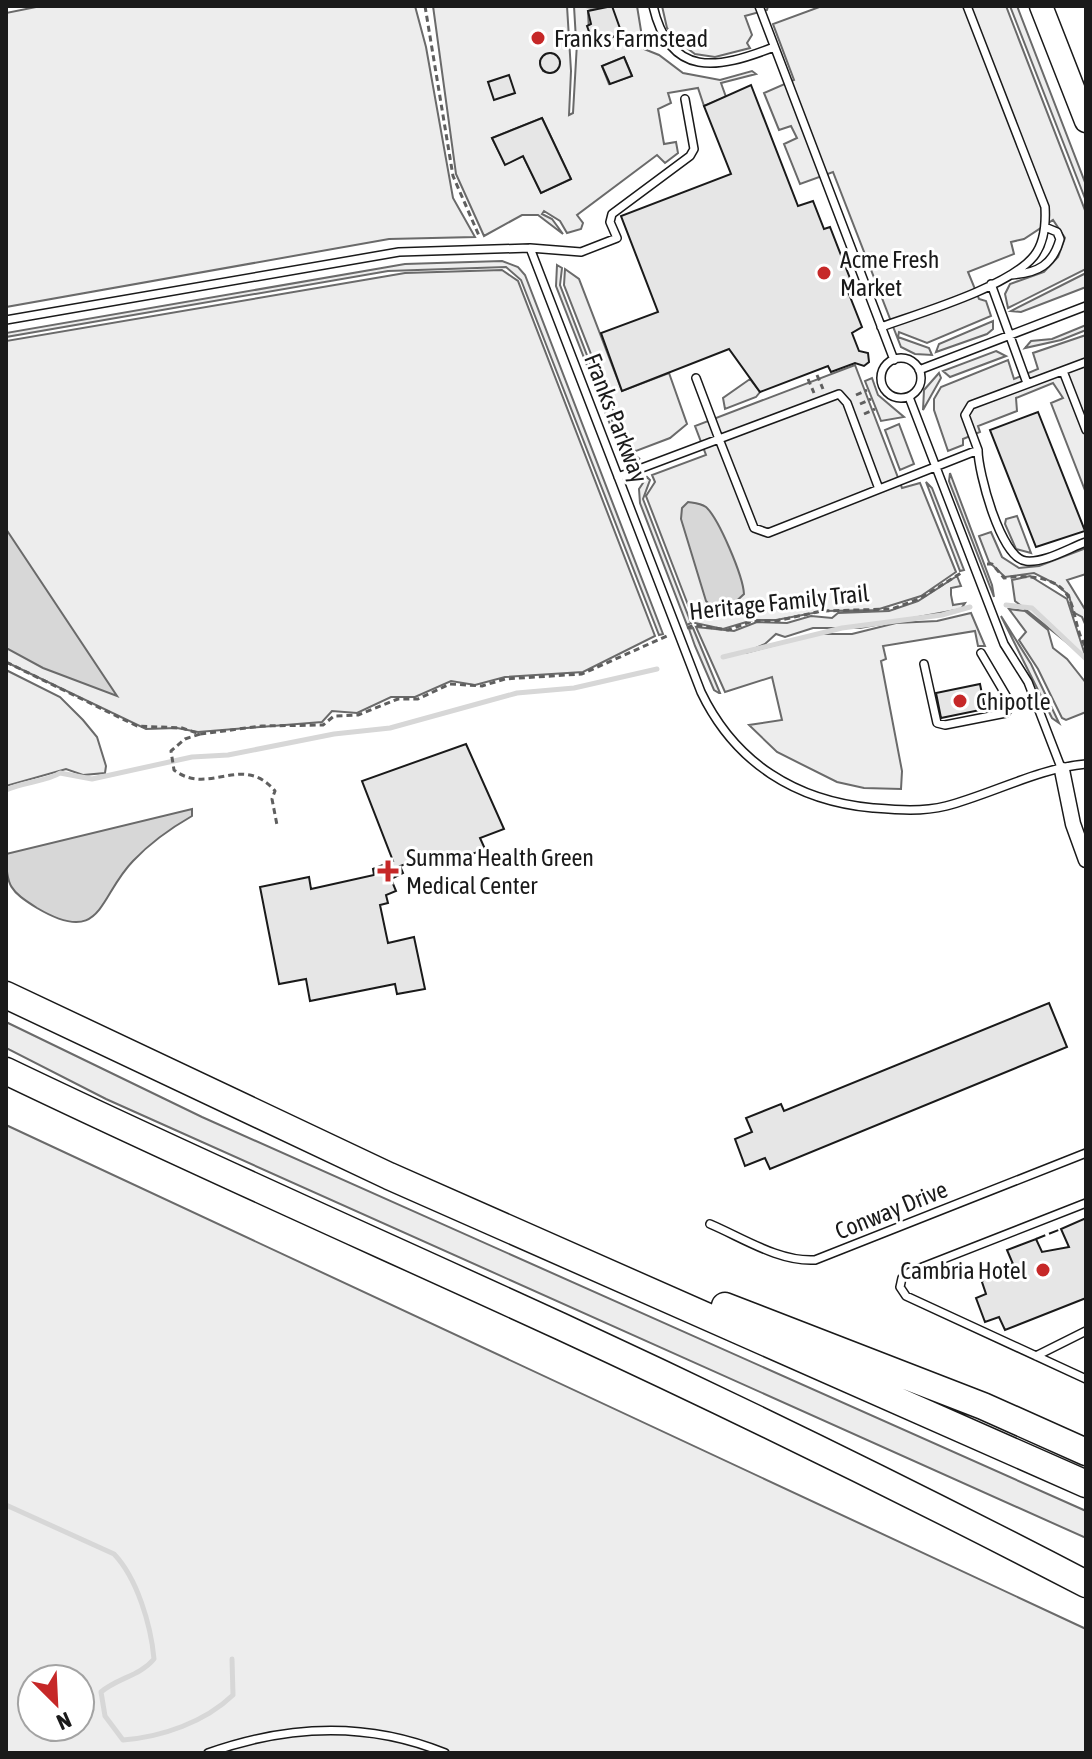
<svg xmlns="http://www.w3.org/2000/svg" width="1092" height="1759" viewBox="0 0 1092 1759" font-family="'Asap Condensed',sans-serif">
  <style>
    .built { fill: #ededed; stroke: #6a6a6a; stroke-width: 2; fill-rule: evenodd }
    .water { fill: #d7d7d7; stroke: #6a6a6a; stroke-width: 2 }
    .lines { fill: none; stroke-linecap: round; stroke-linejoin: round }
    .stream { stroke: #d7d7d7; stroke-width: 5 }
    .building { fill: #e6e6e6; stroke: #1a1a1a; stroke-width: 2 }
    .service-casing { stroke: #1a1a1a; stroke-width: 10 }
    .minor-casing { stroke: #1a1a1a; stroke-width: 17 }
    .primary-casing { stroke: #1a1a1a; stroke-width: 25 }
    .motorway-casing { stroke: #1a1a1a; stroke-width: 29 }
    .path { stroke: #5f5f5f; stroke-width: 3; stroke-dasharray: 6 4; stroke-linecap: butt }
    .service { stroke: #fff; stroke-width: 7 }
    .minor { stroke: #fff; stroke-width: 14 }
    .primary { stroke: #fff; stroke-width: 22 }
    .motorway { stroke: #fff; stroke-width: 26 }
    .fence { stroke: #1a1a1a; stroke-width: 2; stroke-dasharray: 10 4; stroke-linecap: butt }
    .poi-dot { fill: #c62828; stroke: #fff; stroke-width: 3 }
    .labels { text-anchor: middle; dominant-baseline: central; stroke-width: 6; stroke-linejoin: round; paint-order: stroke }
    .poi-label { font-size: 24px; fill: #1a1a1a; stroke: #fff; text-anchor: start }
    .street-label { font-size: 24px; fill: #1a1a1a; stroke: #fff }
  </style>
  <rect width="100%" height="100%" fill="#fff"/>
  <path class="built" d="M41,6H415L426,47L453,198L475,237L389,239L6,307V13Z
    M433,6H567L571,71L569,115L573,113L577,43L587,40L598,42L622,34L609,6H637L644,49L659,55L683,73L720,80L752,71L756,74L721,83L726,97L704,106L698,88L668,93L671,103L658,109L664,144L676,142L678,153L665,163L657,155L577,215L583,223L581,229L567,233L560,221L544,211L542,214L552,219L563,234L538,215H522L484,236L456,174ZM551,53L560,62L557,70L550,73L543,71L540,61ZM624,57L632,76L609,84L602,66ZM542,118L571,179L541,193L523,156L505,164L492,138Z
    M574,6L597,8L588,11L589,32L576,40Z
    M662,6H768L767,10L745,16L752,35L747,43L750,48L715,57L695,54L680,43L667,28Z
    M822,6H1006L1086,213V269L1008,308L1005,294L1010,284L1044,272L1058,257L1065,238L1053,220L1024,239L1011,242L1014,254L968,272L979,299L986,301L991,316L927,343L899,332L898,337L929,348L932,355L915,354L901,347L833,172L800,184L784,144L797,138L791,126L779,130L764,93L794,80L773,24Z
    M1010,6H1017L1086,185V201Z
    M502,261L518,267L525,275L663,634L659,635L521,280L506,267L388,271L6,337V333L405,264Z
    M557,265L562,268L560,285L622,446L640,459L627,456L620,450L556,286Z
    M565,269L579,279L622,391L669,373L687,424L670,438L636,451L627,446L564,285Z
    M502,270L518,281L655,636L583,672L505,677L475,685L451,681L415,697H391L357,713L332,711L322,722L198,732L177,728L146,729L6,662V341L405,273Z
    M1086,273V287L1021,312L1011,311Z
    M993,321V329L987,334L936,352L939,344Z
    M1086,325V330L1061,340L1025,348L1031,341L1052,339Z
    M1086,335V493L1051,403L1063,398L1053,383L1016,398L1017,411L978,426L980,432L963,439V445L948,451L934,410V399L941,387L1008,360L1014,379L1038,369L1033,353Z
    M996,351L1006,356L950,377L943,371Z
    M855,365L902,488L920,483L956,572L921,596L876,610L824,611L776,620H753L723,629L695,623L646,496L655,482L652,475L706,455L695,426Z
    M939,373L941,378L923,410L924,390Z
    M872,378L878,395L904,417L881,421L865,381Z
    M750,379L760,392L756,397L725,409L723,398Z
    M899,424L914,464L900,470L885,430Z
    M950,473L992,585L994,597L949,481Z
    M647,477L650,480L643,499L691,623L687,625L640,503L639,489Z
    M926,482L932,488L964,570L960,571Z
    M1017,516L1031,553L1016,549L1005,524L1006,519Z
    M991,532L1002,557L1019,568L1039,566L1086,548V574L1067,580L1086,611V626L1082,617L1073,612L1069,595L1054,583L1034,573L1005,577L989,562L979,536Z
    M957,576L961,586L951,588V595L953,605L965,603L961,609L860,628H813L785,637L776,634L765,644L745,653L818,634H852L896,623L937,621L971,613L985,646H978L975,631L883,646L886,659L881,661L902,771L901,789L864,788L837,782L777,752L749,725L782,720L772,677L725,692L696,627L734,631L757,622L787,623L811,616L832,618L838,613L889,611L918,601Z
    M1030,576L1067,599L1086,658L1015,601L1012,580Z
    M1009,609L1025,611L1048,630L1053,648L1067,659L1086,683V712L1066,720L1062,718L1038,669L1019,640L1026,632Z
    M1001,616L1031,664L1059,723L1052,718Z
    M693,628L720,693H719L714,690L695,646L689,629Z
    M6,670L60,697L83,720L97,737L106,766L105,773L83,775L66,769L6,786Z
    M6,1022L202,1117L1086,1511V1538L106,1099L6,1048Z
    M6,1125L1086,1629V1753H6ZM32,1679H80V1727H32Z"/>
  <path class="water" d="M688,502C694,503 700,503 706,507C719,519 743,576 744,594L730,607H712L706,601L681,519L682,508Z
    M6,529L117,696L43,668L6,648Z
    M192,809V816C171,828 150,843 133,861C98,897 103,947 37,908C10,891 6,886 6,854Z"/>
  <g class="lines">
    <path class="stream" d="M1006,605L1032,608L1086,659
      M723,657L842,628L942,615L970,607
      M6,790C24,782 48,781 60,773L92,779L192,757L228,755L334,734L390,728L517,693L574,688L657,669
      M6,1505L114,1554C137,1578 151,1625 154,1659C140,1676 117,1678 101,1692L105,1716L123,1740C162,1737 205,1722 233,1695L232,1659"/>
  </g>
  <path class="building" d="M612,6L622,34L593,42L587,26L591,24L588,11Z
    M540 63a10 10 0 1 1 20 0a10 10 0 1 1-20 0Z
    M624,57L632,76L610,84L602,66Z
    M509,75L515,93L494,100L488,82Z
    M751,85L798,206L813,201L824,229L830,227L853,286L847,289L862,327L852,333L859,351L868,353L869,362L864,366L855,363L831,372L828,366L760,392L729,349L622,391L601,333L658,312L621,216L731,174L704,106Z
    M542,118L571,179L541,193L523,156L505,165L492,138Z
    M1038,412L1085,531L1036,547L990,430Z
    M980,684L985,709L941,718L936,693Z
    M466,744L504,829L480,838L485,849L442,866L438,852L400,866L403,873L391,879L396,891L386,895L388,903L380,905L388,943L414,937L425,989L397,994L395,984L310,1001L306,979L279,984L260,887L309,877L311,889L374,875L373,869L393,861L362,781Z
    M1049,1003L1067,1047L770,1169L765,1158L745,1166L735,1139L752,1132L746,1118L781,1104L784,1111Z
    M1086,1218V1298L1005,1330L999,1317L985,1322L976,1298L986,1294L982,1282L985,1276L1013,1264L1007,1250L1036,1239L1042,1252L1069,1247L1061,1229Z"/>
  <g class="lines">
    <defs>
      <path id="service" d="M653,6C670,79 718,69 774,47
        M759,6L894,360
        M530,248L581,252L617,238L610,222L612,214L690,156L694,149L685,99
        M1011,275C1038,273 1053,265 1060,239L1057,232L1045,227
        M991,284L1027,383
        M6,320L399,252L530,248L701,692C735,763 796,801 873,808C898,810 922,812 946,806C992,794 1039,768 1086,764
        M881,327C920,313 1009,287 1034,256C1045,242 1046,224 1045,207L967,6
        M881 378a20 20 0 1 1 40 0a20 20 0 1 1-40 0Z
        M919,370L1086,306
        M1063,371L1086,430
        M909,397L1004,644L1028,682L1062,770
        M978,450C978,472 1001,559 1026,561C1045,563 1069,548 1086,542
        M618,477L719,439L696,378
        M879,489L847,403L839,394L719,439L754,528L768,533L978,450L965,415L971,405L1086,362
        M924,664L937,723L945,725L1006,713L1011,704L981,653
        M1086,1203L910,1272L902,1278L900,1287L906,1296L1086,1379
        M710,1224C743,1238 779,1262 815,1260L1086,1153
        M1036,1356L1086,1331
        M208,1753C287,1725 367,1721 445,1753"/>
      <path id="minor" d="M1062,770L1073,824L1086,860"/>
      <path id="primary" d="M1041,6L1086,121"/>
      <path id="motorway" d="M6,995L389,1176L1086,1484
        M6,1071C189,1159 375,1241 560,1326C737,1408 913,1494 1086,1584
        M725,1306L983,1406L1086,1452"/>
    </defs>
    <use href="#service" class="service-casing"/>
    <use href="#minor" class="minor-casing"/>
    <use href="#primary" class="primary-casing"/>
    <use href="#motorway" class="motorway-casing"/>
    <path class="path" d="M425,6L453,176L480,238
      M817,375L823,389
      M808,379L814,393
      M856,395L867,390
      M860,404L871,399
      M864,414L875,409
      M987,564H992L1004,578C1025,575 1057,575 1069,598C1076,613 1076,632 1086,647
      M687,628L694,625L728,630L753,621H776L822,611L892,609L921,598L961,573
      M6,662L137,726L182,728L200,734L262,726L323,725L334,716L358,715L398,699H418L450,684L482,686L505,679L582,674L669,635
      M200,734L185,739L171,751L174,770C209,797 242,752 275,791L272,799L277,825"/>
    <use href="#service" class="service"/>
    <use href="#minor" class="minor"/>
    <use href="#primary" class="primary"/>
    <use href="#motorway" class="motorway"/>
    <path class="fence" d="M1036,1239L1061,1229"/>
  </g>
  <g class="poi-dot">
    <circle cx="538" cy="38" r="8"/>
    <circle cx="824" cy="273" r="8"/>
    <circle cx="960" cy="701" r="8"/>
    <path d="M384 859h8v8h8v8h-8v8h-8v-8h-8v-8h8z"/>
    <circle cx="1043" cy="1270" r="8"/>
  </g>
  <g class="labels">
    <g class="poi-label">
      <text x="554" y="38">Franks Farmstead</text>
      <text x="840" y="259">Acme Fresh<tspan x="840" dy="28">Market</tspan></text>
      <text x="976" y="701">Chipotle</text>
      <text x="406" y="857">Summa Health Green<tspan x="406" dy="28">Medical Center</tspan></text>
      <text x="1027" y="1270" text-anchor="end">Cambria Hotel</text>
    </g>
    <g class="street-label">
      <text transform="translate(616 418) rotate(69)">Franks Parkway</text>
      <text transform="translate(779 602) rotate(-6)">Heritage Family Trail</text>
      <text transform="translate(891 1210) rotate(-22)">Conway Drive</text>
    </g>
  </g>
  <rect width="1092" height="1759" fill="none" stroke="#1a1a1a" stroke-width="16"/>
  <g transform="translate(56 1703) rotate(156)"><circle r="38" fill="#ffffff" stroke="#a3a3a3" stroke-width="2"/>
  <path d="M0-6L14 30L0 20L-14 30Z" fill="#c62828"/>
  <text y="-12" font-size="22" font-weight="bold" text-anchor="middle" fill="#1a1a1a">N</text>
  </g>
</svg>
